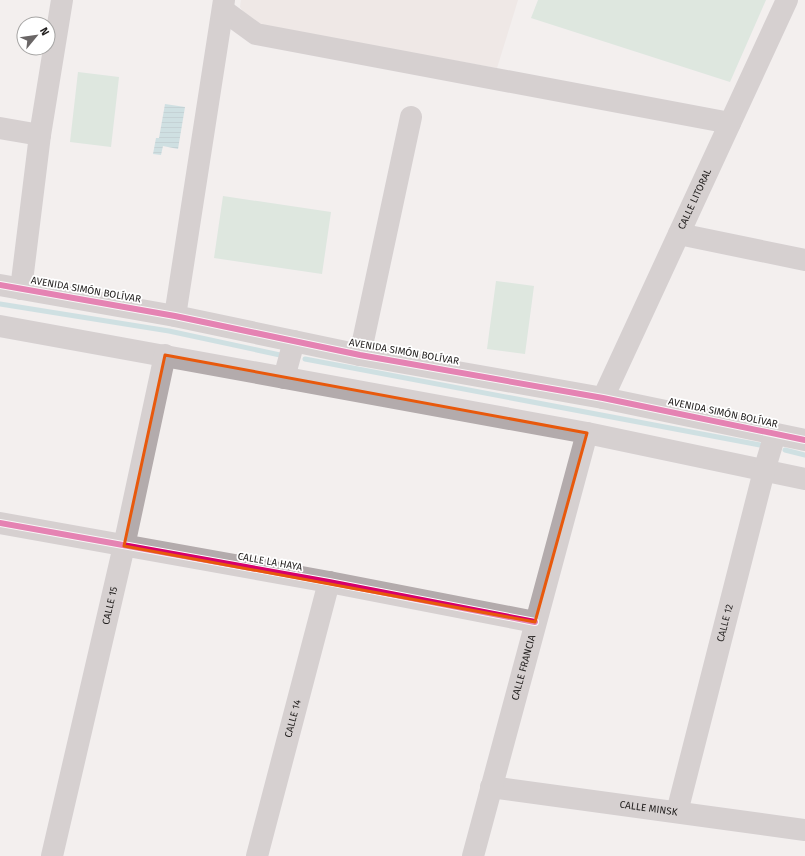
<svg xmlns="http://www.w3.org/2000/svg" width="805" height="856" viewBox="0 0 805 856" font-family="'Fira Sans',sans-serif">
  <style>
    .built { fill: #eadfdb }
    .green { fill: #c5ddcd }
    .water { fill: url(#water-rules) }
    .lines { fill: none; stroke-linecap: round; stroke-linejoin: round }
    .stream { stroke: #a5ced3; stroke-width: 5 }
    .minor { stroke: #b3abac; stroke-width: 22 }
    .cycleway-casing { stroke: #fff; stroke-width: 8 }
    .cycleway { stroke: #d6006c; stroke-width: 6 }
    .marked { fill: none; stroke: #e8590c; stroke-width: 3; stroke-linejoin: round }
    .labels { text-anchor: middle; dominant-baseline: central; stroke-width: 3.5; stroke-linejoin: round; paint-order: stroke }
    .street-label { font-size: 10px; fill: #201d1c; stroke: #fff }
  </style>
  <defs>
    <pattern id="water-rules" width="6" height="5" patternUnits="userSpaceOnUse"><rect width="6" height="5" fill="#a5ced3"/><path d="M0 2.5h6" fill="none" stroke="#8eb0b5"/></pattern>
  </defs>
  <rect width="100%" height="100%" fill="#f3efee"/>
  <path class="built" d="M241,0H518L497,68L253,25L240,7Z"/>
  <path class="green" d="M538,0H766L730,82L531,18Z
    M78,72L119,77L111,147L70,142Z
    M223,196L331,212L322,274L214,258Z
    M496,281L534,286L525,354L487,349Z"/>
  <path class="water" d="M165,104L185,107L178,149L163,146L161,155L153,154L156,138H159Z"/>
  <g class="lines">
    <path class="stream" d="M0,304L169,331L280,355
      M305,359L760,445
      M785,450L805,455"/>
    <g class="minor">
      <path d="M223,10L256,34L730,123"/>
      <path d="M0,128L40,135"/>
      <path d="M679,234L805,260"/>
      <path d="M0,285L175,316L360,355L603,398L805,440"/>
      <path d="M21,289L40,135L62,0"/>
      <path d="M175,316L224,0"/>
      <path d="M0,326L587,433L805,479"/>
      <path d="M360,355L411,117"/>
      <path d="M284,378L294,341"/>
      <path id="s1" d="M603,398L787,0"/>
      <path d="M0,523L329,582L535,622"/>
      <path id="s2" d="M491,787L805,830"/>
      <path id="s3" d="M677,812L764,471L775,434"/>
      <path id="s4" d="M52,856L124,546L165,355"/>
      <path id="s5" d="M257,856L329,582"/>
      <path id="s6" d="M473,856L587,433"/>
    </g>
    <defs>
      <path id="cycleway" d="M0,285L175,316L360,355L603,398L805,440
        M0,523L329,582L535,622"/>
    </defs>
    <use href="#cycleway" class="cycleway-casing"/>
    <use href="#cycleway" class="cycleway"/>
  </g>
  <path d="M0 0H805V856H0ZM165,355L587,433L535,622L124,546Z" fill="#f3efee" fill-opacity=".55" fill-rule="evenodd"/>
  <path class="marked" d="M165,355L587,433L535,622L124,546Z"/>
  <g class="labels">
    <g class="street-label">
      <text stroke="none"><textPath href="#s1" startOffset="219">CALLE LITORAL</textPath></text>
      <text transform="translate(86 290) rotate(10)">AVENIDA SIMÓN BOLÍVAR</text>
      <text transform="translate(404 352) rotate(10)">AVENIDA SIMÓN BOLÍVAR</text>
      <text transform="translate(723 413) rotate(12)">AVENIDA SIMÓN BOLÍVAR</text>
      <text transform="translate(270 562) rotate(10)">CALLE LA HAYA</text>
      <text stroke="none"><textPath href="#s4" startOffset="257">CALLE 15</textPath></text>
      <text stroke="none"><textPath href="#s3" startOffset="195">CALLE 12</textPath></text>
      <text stroke="none"><textPath href="#s6" startOffset="195">CALLE FRANCIA</textPath></text>
      <text stroke="none"><textPath href="#s5" startOffset="142">CALLE 14</textPath></text>
      <text stroke="none"><textPath href="#s2" startOffset="159">CALLE MINSK</textPath></text>
    </g>
  </g>
  <g transform="translate(36 36) rotate(61)"><circle r="19" fill="#ffffff" stroke="#a6a5a4"/>
  <path d="M0-3L7 15L0 10L-7 15Z" fill="#6a6666"/>
  <text y="-6" font-size="11" font-weight="bold" text-anchor="middle" fill="#201d1c">N</text>
  </g>
</svg>
